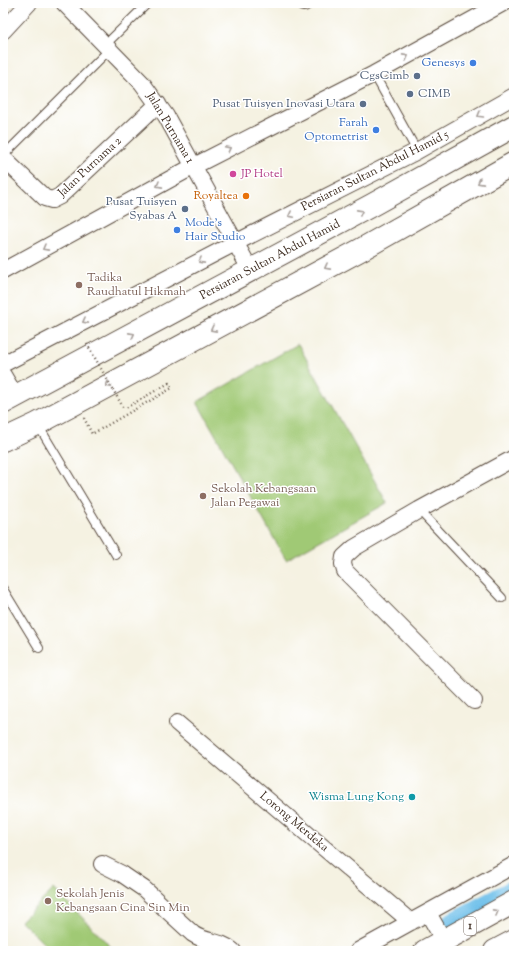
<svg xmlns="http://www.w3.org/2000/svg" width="517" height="954" viewBox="0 0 517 954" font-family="'Sorts Mill Goudy',serif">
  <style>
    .green { fill: #a0c975; stroke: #6e7a4a }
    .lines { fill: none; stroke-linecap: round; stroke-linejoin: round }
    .canal { stroke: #6ec0ea; stroke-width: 16 }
    .lane-casing { stroke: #57483b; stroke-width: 10 }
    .street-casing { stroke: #57483b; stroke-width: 18 }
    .secondary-casing { stroke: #57483b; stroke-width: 24 }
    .primary-casing { stroke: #57483b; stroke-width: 24 }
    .path { stroke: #57483b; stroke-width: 2.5; stroke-dasharray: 1 3; stroke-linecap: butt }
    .lane { stroke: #fff; stroke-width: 8 }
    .street { stroke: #fff; stroke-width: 16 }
    .secondary { stroke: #fff; stroke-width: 22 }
    .primary { stroke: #fff; stroke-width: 22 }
    .path-bridge { stroke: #57483b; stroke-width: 2.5; stroke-dasharray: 1 3; stroke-linecap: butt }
    .oneway { stroke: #a79f9a }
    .shop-dot { fill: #3f7fe0; stroke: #fff; stroke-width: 1.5 }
    .service-dot { fill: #5c6f8a; stroke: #fff; stroke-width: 1.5 }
    .hotel-dot { fill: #d1479c; stroke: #fff; stroke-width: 1.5 }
    .food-dot { fill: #e8710a; stroke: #fff; stroke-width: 1.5 }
    .education-dot { fill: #8d6e63; stroke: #fff; stroke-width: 1.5 }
    .culture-dot { fill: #0f9aa8; stroke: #fff; stroke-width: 1.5 }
    .labels { text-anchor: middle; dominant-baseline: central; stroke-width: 3; stroke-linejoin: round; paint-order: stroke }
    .shield { fill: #fff; stroke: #766a62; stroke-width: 1 }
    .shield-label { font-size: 11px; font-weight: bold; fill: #3b2a1e }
    .shop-label { font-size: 12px; fill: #366cbe; stroke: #fff; text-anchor: end }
    .service-label { font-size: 12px; fill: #4e5e75; stroke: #fff; text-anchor: end }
    .street-label { font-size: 12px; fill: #3b2a1e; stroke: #fff }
    .hotel-label { font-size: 12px; fill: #b23c85; stroke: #fff; text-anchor: start }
    .food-label { font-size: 12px; fill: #c56008; stroke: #fff; text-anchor: end }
    .education-label { font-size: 12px; fill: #785e54; stroke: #fff; text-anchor: start }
    .culture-label { font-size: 12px; fill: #0d838f; stroke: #fff; text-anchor: end }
  </style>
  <rect width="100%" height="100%" fill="#fff"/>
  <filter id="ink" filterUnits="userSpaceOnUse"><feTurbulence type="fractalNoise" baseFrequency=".025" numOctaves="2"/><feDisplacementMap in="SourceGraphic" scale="8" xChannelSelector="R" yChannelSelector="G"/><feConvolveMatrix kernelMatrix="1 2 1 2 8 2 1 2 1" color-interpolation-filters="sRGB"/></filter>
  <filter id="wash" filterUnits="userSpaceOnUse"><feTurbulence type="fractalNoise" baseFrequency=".012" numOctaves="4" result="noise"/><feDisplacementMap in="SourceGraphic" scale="16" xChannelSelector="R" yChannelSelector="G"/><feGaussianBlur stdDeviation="0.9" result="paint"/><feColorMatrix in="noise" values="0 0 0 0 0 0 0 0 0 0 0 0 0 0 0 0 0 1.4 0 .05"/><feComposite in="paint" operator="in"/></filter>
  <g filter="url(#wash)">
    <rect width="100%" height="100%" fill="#f5f2e2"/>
    <path class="green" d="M298,344L387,503L286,560L197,402Z
      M54,889L115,951H51L21,921Z"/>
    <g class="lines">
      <path class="canal" d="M450,921L514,887"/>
    </g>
  </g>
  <g filter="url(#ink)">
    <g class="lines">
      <defs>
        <path id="lane" d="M105,45L148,3
          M374,74L417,151
          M3,156L110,49
          M38,425L116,555
          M419,510L502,598
          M3,589L39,648"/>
        <path id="street" d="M64,3L142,83L166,116L251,271
          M303,3H304
          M3,31L29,3
          M3,158L45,198L52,200L60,196L158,104
          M3,271L194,166L374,74L503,3
          M3,364L235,243L417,151L514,96
          M3,375L16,397
          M474,701L345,571L343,564L344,557L354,548L419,510L514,458
          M177,723L411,922
          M102,864L122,874L144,889L193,934C206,943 220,940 233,951
          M428,913L444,941
          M358,951L514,865"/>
        <path id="secondary" d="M3,403L372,205L514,126
          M3,440L37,424L362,249L514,163"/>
        <path id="primary" d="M425,951L514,902
          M495,951L514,941"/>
      </defs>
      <use href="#lane" class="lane-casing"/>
      <use href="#street" class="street-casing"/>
      <use href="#secondary" class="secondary-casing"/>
      <use href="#primary" class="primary-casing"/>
      <path class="path" d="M84,418L92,434L172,388L169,383L124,409"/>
      <use href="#lane" class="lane"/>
      <use href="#street" class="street"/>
      <use href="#secondary" class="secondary"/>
      <use href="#primary" class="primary"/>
      <path class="path-bridge" d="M87,344L124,409"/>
    </g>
    <defs><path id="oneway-chevron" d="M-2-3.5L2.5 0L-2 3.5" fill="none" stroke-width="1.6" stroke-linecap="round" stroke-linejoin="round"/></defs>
    <g class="oneway">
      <use href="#oneway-chevron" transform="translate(406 57) rotate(-29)"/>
      <use href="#oneway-chevron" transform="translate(480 115) rotate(150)"/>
      <use href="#oneway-chevron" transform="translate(228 149) rotate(-27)"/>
      <use href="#oneway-chevron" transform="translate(480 182) rotate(151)"/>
      <use href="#oneway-chevron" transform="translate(159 185) rotate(151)"/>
      <use href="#oneway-chevron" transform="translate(360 212) rotate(-28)"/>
      <use href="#oneway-chevron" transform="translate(291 215) rotate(153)"/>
      <use href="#oneway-chevron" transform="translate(45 248) rotate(151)"/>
      <use href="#oneway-chevron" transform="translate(201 261) rotate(152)"/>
      <use href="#oneway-chevron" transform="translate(327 267) rotate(152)"/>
      <use href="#oneway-chevron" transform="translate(85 321) rotate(152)"/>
      <use href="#oneway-chevron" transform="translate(213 329) rotate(152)"/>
      <use href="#oneway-chevron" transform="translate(132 335) rotate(-28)"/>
      <use href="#oneway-chevron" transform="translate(108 385) rotate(151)"/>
      <use href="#oneway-chevron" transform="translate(496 912) rotate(-29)"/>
    </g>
  </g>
  <g class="shop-dot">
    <circle cx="473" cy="63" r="4"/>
    <circle cx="376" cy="130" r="4"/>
    <circle cx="177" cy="230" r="4"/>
  </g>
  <g class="service-dot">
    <circle cx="417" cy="76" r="4"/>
    <circle cx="410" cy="94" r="4"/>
    <circle cx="363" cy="104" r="4"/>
    <circle cx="185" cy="209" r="4"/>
  </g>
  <circle class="hotel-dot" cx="233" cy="174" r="4"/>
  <circle class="food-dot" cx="246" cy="196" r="4"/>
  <g class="education-dot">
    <circle cx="79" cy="285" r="4"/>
    <circle cx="203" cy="496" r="4"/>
    <circle cx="48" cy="901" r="4"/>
  </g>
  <circle class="culture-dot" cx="412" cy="797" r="4"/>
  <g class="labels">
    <rect class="shield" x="464" y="917" width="12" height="18" rx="3"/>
    <g class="shield-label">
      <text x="470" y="926">1</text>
    </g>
    <g class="shop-label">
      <text x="465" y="63">Genesys</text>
      <text x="368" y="123">Farah<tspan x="368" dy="14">Optometrist</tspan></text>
      <text x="185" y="223" text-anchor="start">Mode's<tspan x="185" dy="14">Hair Studio</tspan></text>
    </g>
    <g class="service-label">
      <text x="409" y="76">CgsCimb</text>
      <text x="418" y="94" text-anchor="start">CIMB</text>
      <text x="355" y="104">Pusat Tuisyen Inovasi Utara</text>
      <text x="177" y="202">Pusat Tuisyen<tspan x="177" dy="14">Syabas A</tspan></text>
    </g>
    <g class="street-label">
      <text transform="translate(170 128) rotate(59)">Jalan Purnama 1</text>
      <text transform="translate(90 167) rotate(-43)">Jalan Purnama 2</text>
      <text transform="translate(375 171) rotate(-27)">Persiaran Sultan Abdul Hamid 5</text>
      <text transform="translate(270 260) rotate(-28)">Persiaran Sultan Abdul Hamid</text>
      <text transform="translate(294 822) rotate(40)">Lorong Merdeka</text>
    </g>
    <g class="hotel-label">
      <text x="241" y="174">JP Hotel</text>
    </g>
    <g class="food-label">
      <text x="238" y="196">Royaltea</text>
    </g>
    <g class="education-label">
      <text x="87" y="278">Tadika<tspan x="87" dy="14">Raudhatul Hikmah</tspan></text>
      <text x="211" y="489">Sekolah Kebangsaan<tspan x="211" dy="14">Jalan Pegawai</tspan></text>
      <text x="56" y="894">Sekolah Jenis<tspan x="56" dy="14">Kebangsaan Cina Sin Min</tspan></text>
    </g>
    <g class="culture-label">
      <text x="404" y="797">Wisma Lung Kong</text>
    </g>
  </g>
  <rect width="517" height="954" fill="none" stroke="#fff" stroke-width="16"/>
</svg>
